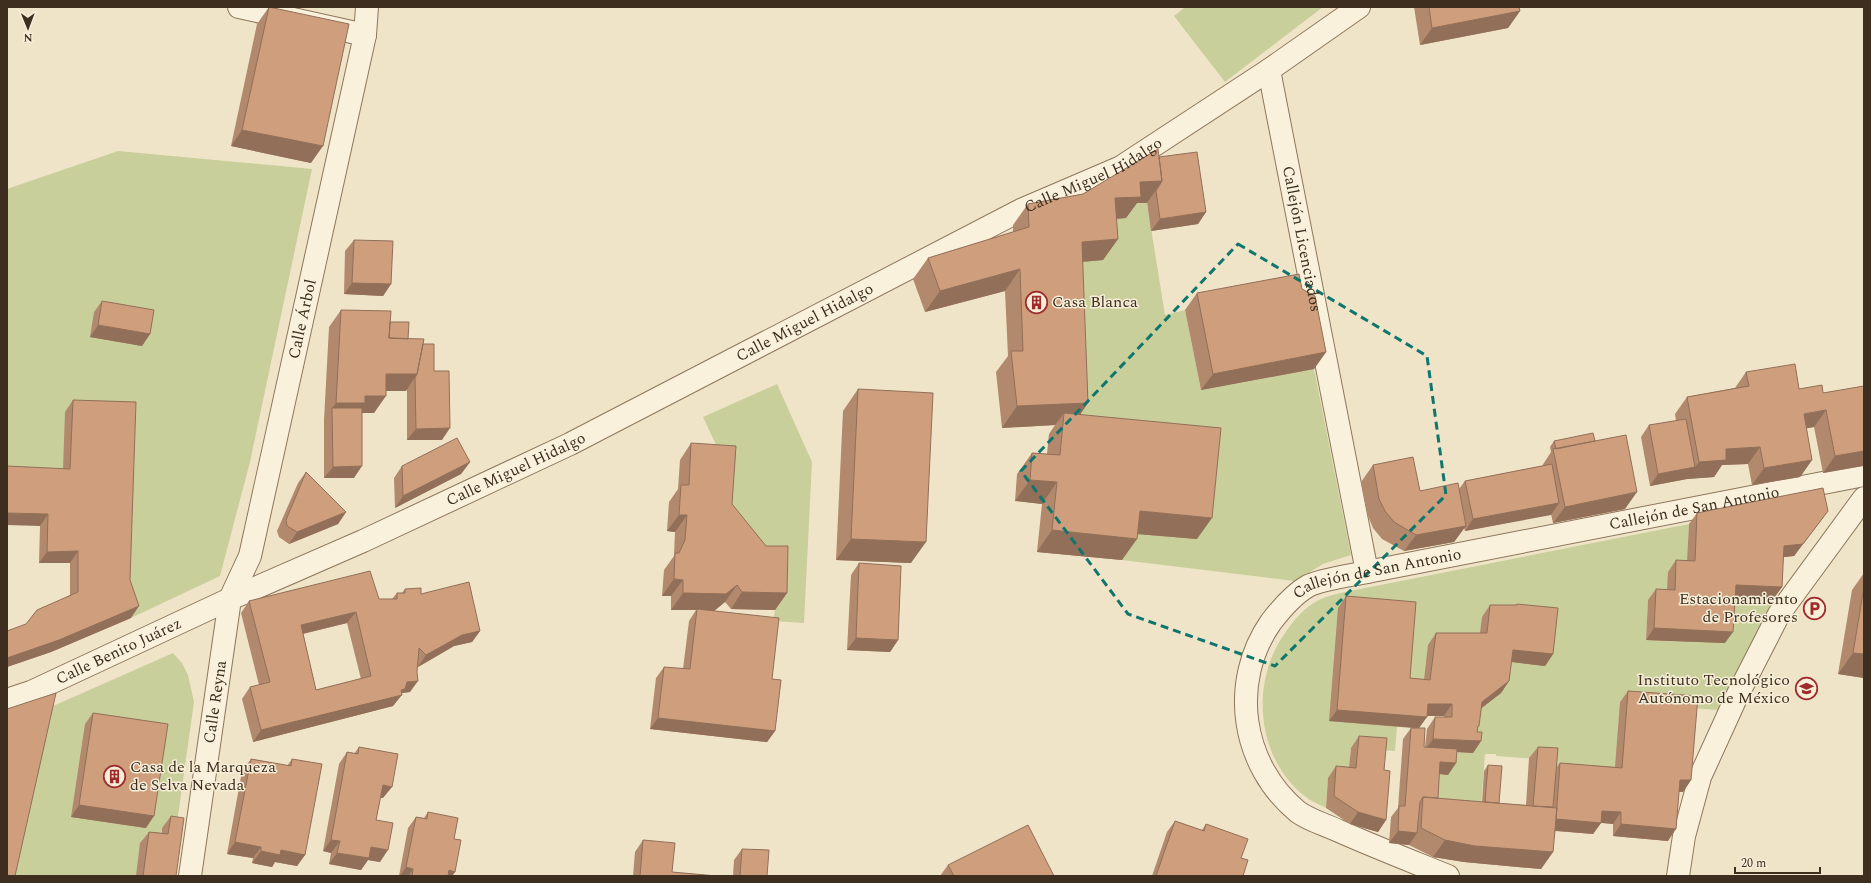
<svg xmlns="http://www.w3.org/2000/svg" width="1871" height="883" viewBox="0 0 1871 883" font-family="Spectral,serif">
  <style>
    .green { fill: #c9cf9b }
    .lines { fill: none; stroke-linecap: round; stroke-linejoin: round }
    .street-casing { stroke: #8d765c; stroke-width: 24 }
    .street { stroke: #faf1dc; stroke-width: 22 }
    .wall { fill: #b2896c; fill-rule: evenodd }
    .shaded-wall { fill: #916f58 }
    .building { fill: #cf9f7d; stroke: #916f58; fill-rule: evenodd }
    .marked { fill: none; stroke: #0f766e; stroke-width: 3; stroke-dasharray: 8 5; stroke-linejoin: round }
    .labels { text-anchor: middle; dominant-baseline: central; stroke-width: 3; stroke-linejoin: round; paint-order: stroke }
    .street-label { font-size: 16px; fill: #3d2e20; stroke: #f7eed8 }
    .poi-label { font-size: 16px; fill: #3d2e20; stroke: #f7eed8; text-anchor: start }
  </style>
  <rect width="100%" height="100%" fill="#f0e4c8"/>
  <path class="green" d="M1185,7H1323L1225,82L1174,16Z
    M118,151L312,169L250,462L220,576L131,618L62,481L7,478V189Z
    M1125,203H1147L1165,315L1185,310L1201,390L1314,369L1351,555L1323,564L1295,581L1122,560L1125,533L1073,436L1067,263L1100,220Z
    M777,384L812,462L804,623L773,621L775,610L720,521L724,462L703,417Z
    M1689,524L1687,573L1667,602L1648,601L1646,640L1728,596L1774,598L1718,710L1690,708L1614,779L1549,774L1550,760L1496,756V754H1485L1480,819L1429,816L1416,749L1473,753L1479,645L1422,692L1397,726L1395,751L1351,748L1348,780L1328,778L1326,808C1321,805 1315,803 1310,800C1256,763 1249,683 1285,633C1293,621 1304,608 1317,601C1324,597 1333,595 1340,593Z
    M173,653L182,663L188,675L194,702L176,830L160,846L136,876H7L44,710Z"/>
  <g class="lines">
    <defs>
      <g id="street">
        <path d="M239,7L365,35"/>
        <path id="s1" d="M1269,70L1367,572"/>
        <path id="s2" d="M7,700L31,692L230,599L363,541L570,444L1023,209L1121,167L1269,70L1359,7"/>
        <path id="s3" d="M190,876L230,599L250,556L365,35L367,7"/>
        <path id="s4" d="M1448,876C1411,861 1375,847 1339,831C1326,825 1309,820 1298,812C1241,765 1229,682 1271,622C1281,609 1294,594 1308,586C1319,580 1353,575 1367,572L1864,475"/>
        <path d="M1678,876L1684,836L1700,777L1736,698L1779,614L1864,498"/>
      </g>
    </defs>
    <use href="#street" class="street-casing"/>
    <use href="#street" class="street"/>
  </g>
  <path class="wall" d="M269,7L311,163L231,146L257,24Z
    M1414,7H1519L1520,11L1508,28L1420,45Z
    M1159,157L1206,212L1198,224L1151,231L1147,202L1137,203L1126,218L1116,219L1118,239L1103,260L1082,262L1088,403L1080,414L1197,539L1137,534L1122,560L1037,552L1042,504L1015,501L1017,474L1032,453L1047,454L1049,434L1055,425L1002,428L996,372L1008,356L1005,291L925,312L913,279L928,258L1013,232V225L1028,204L1083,194Z
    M354,240L391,284L383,296L344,294L345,251Z
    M1302,289L1326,352L1314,369L1201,390L1185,310L1197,293Z
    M102,301L150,334L142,346L90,337L94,312Z
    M341,310L390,322L408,339L423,344L434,371L442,440H407V389L406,391H386L374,413H362L354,478H324V420L329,327Z
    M1746,372L1799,389L1823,393L1864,387V464L1863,466L1823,473L1814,427L1806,428L1812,460L1800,477L1752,485L1748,464L1722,465L1714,477L1687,479L1650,486L1641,437L1649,425L1676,421L1675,414L1687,397L1735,388Z
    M858,389L911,563L836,560L843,411Z
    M73,400L130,580L131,618L51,652L7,667V631L26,624L70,595V563H39L40,526L63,469L65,412Z
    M1554,441H1595L1625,509L1553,523L1551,514L1465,531L1464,528L1454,542L1404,551L1382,539L1373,528L1368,516L1361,482L1373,465L1420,491L1459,489L1465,481L1542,466L1551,452L1550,447Z
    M691,443L787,593L775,610L731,609L725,602L714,611L772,679L775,731L767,742L650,729L656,678L664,667L683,669L689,621L696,610H671V596H662L664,570L674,556L675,532L667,531L669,502L678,489L680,460Z
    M470,462L461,474L395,508L394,478L402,466Z
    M306,472L346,512L338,524L289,544L279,537L277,531L298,483Z
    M1828,511L1794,556L1783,557L1782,587L1774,598L1735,597L1725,643L1646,640L1648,600L1656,589L1667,590L1668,572L1676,560L1687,561L1689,524L1697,513Z
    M859,563L898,640L890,652L847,650L851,575Z
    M1864,573V678L1838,674L1852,590Z
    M405,589L421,594L480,631L472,642L454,646L418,667L417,666L410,692L402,693L393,706L253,742L242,699L250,687L259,685L241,613L249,601L392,599L397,593H402ZM347,623L361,679L316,690L303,634Z
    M1346,596L1410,678L1424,680L1428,645L1436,633H1480L1482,617L1490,605H1516L1517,604L1553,654L1545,666L1511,662L1509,681L1501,693L1481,708L1477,732L1481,741L1473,753L1456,752V763L1448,775L1439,774L1438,798L1482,802L1484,771L1488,765L1499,803L1526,805L1529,758L1538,747L1556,768L1560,763L1615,767L1620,702L1628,691L1691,780L1683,792H1679L1668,841L1613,836V824L1601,823L1593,834L1555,831L1553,852L1541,869L1464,862L1433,857L1409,845L1389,843L1391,817L1398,808L1403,739L1411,728H1412L1329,721L1338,608ZM1427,716H1444V717H1435L1427,729L1425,747H1424L1419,728Z
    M93,713L146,828L71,817L85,724Z
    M1359,736L1384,770L1386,820L1378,832L1350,824L1326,808L1328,778L1336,766L1349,767L1351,748Z
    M359,747L383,798H380L376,820L380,862L368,860L361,870L329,864L331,853L323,851L339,764L347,752L354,754Z
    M251,759L287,766L292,759L305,855L297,866L275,862L272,867L252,863L253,858L227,854L242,771Z
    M428,812L454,839L455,872L452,876H399L408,828L416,817L424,818Z
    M171,816L176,876H136L140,843L149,832L162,833V828Z
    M1175,821L1202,830L1206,824L1241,858L1243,876H1152L1167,832Z
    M643,840L672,872L717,876H633L635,852Z
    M742,849L767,876H733L734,860Z
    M948,865L1054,876H940Z"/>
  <path class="shaded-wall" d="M1520,11L1508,28L1420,45L1432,28Z
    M242,130L323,146L311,163L231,146Z
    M1162,181L1147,203H1137L1126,218L1100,220L1115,198L1140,182Z
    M1206,212L1198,224L1151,231L1160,219Z
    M1118,239L1103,260L1067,263L1082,242Z
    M1020,269L1005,291L925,312L940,291Z
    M352,283L391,284L383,296L344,294Z
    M98,325L150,334L142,346L90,337Z
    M1326,352L1314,369L1201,390L1213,374Z
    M386,374H417L406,391H374Z
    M365,396H386L374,413H359L332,408L336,403Z
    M1088,403L1073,425L1064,413L1055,425L1002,428L1017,406Z
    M1826,410L1814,427L1792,431L1804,414Z
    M450,428L442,440H407L416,429Z
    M1760,447L1748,464L1722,465L1714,477L1687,479L1650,486L1658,474L1695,467L1699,462L1726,449Z
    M1864,451V464L1863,466L1823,473L1835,456Z
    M1812,460L1800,477L1752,485L1764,468Z
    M470,462L461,474L395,508L403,496Z
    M362,466L354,478H324L333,467Z
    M1030,480L1057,482L1042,504L1015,501Z
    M1637,492L1625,509L1553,523L1565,507Z
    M1559,503L1551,515L1465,531L1473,519Z
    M1140,511L1212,518L1197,539L1125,533Z
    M1828,511L1794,556L1776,558L1784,546Z
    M346,512L338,524L289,544L297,532Z
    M7,513L48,514L40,526L7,525Z
    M679,515H687L675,532L667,531Z
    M1466,526L1454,542L1404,551L1416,535Z
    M1052,530L1137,539L1122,560L1037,552Z
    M851,539L926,542L911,563L836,560Z
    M78,551L70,563H39L47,552Z
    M674,579L683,580L671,596H662Z
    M737,585L725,602L714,611L697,609L696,610H671L683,593Z
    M1736,585L1782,587L1774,598L1728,596Z
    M742,592L787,593L775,610L731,609Z
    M139,606L131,618L51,652L7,667V658Z
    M356,612L347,623L293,636L301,625Z
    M1654,628L1733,632L1725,643L1646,640Z
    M480,631L472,642L454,646L418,667L426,655L462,635Z
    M856,638L898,640L890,652L847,650Z
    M1513,650L1553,654L1545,666L1505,661Z
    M1853,653L1864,654V678L1838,674Z
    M418,681L410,692L402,693L400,695H402L393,706L253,742L261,730L401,690L407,682Z
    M1509,681L1501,693L1474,714L1482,702Z
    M1428,704H1452L1444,716H1420Z
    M1337,710L1427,717L1419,728L1329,721Z
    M658,718L775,731L767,742L650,729Z
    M1433,739L1481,741L1473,753L1425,750Z
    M1440,762L1456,763L1448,775L1432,773Z
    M1680,780H1691L1683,792L1672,791Z
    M383,785L392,787L383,798L375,797Z
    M79,805L154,816L146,828L71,817Z
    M1602,811L1621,812L1613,824L1595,822L1601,823L1593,834L1547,830L1555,819Z
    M1358,812L1386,820L1378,832L1350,824Z
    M1621,824L1676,829L1668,841L1613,836Z
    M1398,831L1417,833L1409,845L1389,843Z
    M331,840L340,841L331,853L323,851Z
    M1445,840L1553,852L1541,869L1464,862L1433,857Z
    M235,842L261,847L253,858L227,854Z
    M371,847L388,850L380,862L368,860L361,870L329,864L337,853Z
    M281,850L305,855L297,866L275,862L272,867L252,863L261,851Z
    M406,867L413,869L408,876H400Z
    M449,870L455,872L452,876H445Z"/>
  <path class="building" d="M269,7L349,24L323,146L242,130Z
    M1429,7H1519L1520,11L1432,28Z
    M1158,149L1162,181L1140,182L1141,197L1115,198L1118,239L1082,242L1088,403L1017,406L1011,351H1023L1020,269L940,291L928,258L1029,227L1028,204L1083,194Z
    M1197,152L1206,212L1160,219L1156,191L1162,181L1159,157Z
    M354,240L393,241L391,284L352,283Z
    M1299,274L1302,289L1315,296L1326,352L1213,374L1197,293Z
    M102,301L154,310L150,334L98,325Z
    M341,310L391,311L389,338L424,339L417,374H386V396H365V403H336Z
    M390,322H409L408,339L389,338Z
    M423,344H434V371H449L450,428L416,429L415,378L417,374Z
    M1795,364L1799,389L1822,385L1823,393L1864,386V451L1835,456L1826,410L1804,414L1812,460L1764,468L1760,447L1726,449V460L1699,462L1687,397L1749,386L1746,372Z
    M858,389L933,393L926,542L851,539Z
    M73,400L136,402L130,580L139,606L59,640L7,658V631L26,624L37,610L78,592V551L47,552L48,514L7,513V466L70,469Z
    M332,408H362V466L333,467Z
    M1064,413L1221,428L1212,518L1140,511L1137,539L1052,530L1057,482L1030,480L1032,453L1060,455Z
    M1686,419L1695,467L1658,474L1649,425Z
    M1593,433L1595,441L1556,449L1554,441Z
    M1626,435L1637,492L1565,507L1553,449Z
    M457,438L470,462L403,496L402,466Z
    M691,443L736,446L732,504L766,546H788L787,593L742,592L737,585L726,594L683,593V580L674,579L675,553H679L685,540L687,515H679L681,485H689Z
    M1413,457L1420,491L1458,483L1466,526L1416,535L1394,522L1385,511L1379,499L1373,465Z
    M1552,464L1559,503L1473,519L1465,481Z
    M306,472L346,512L297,532L287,526L286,520Z
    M1823,488L1828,511L1803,544L1784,546L1782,587L1736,585L1733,632L1654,628L1656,589L1675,590L1676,560L1695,561L1697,513Z
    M859,563L901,566L898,640L856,638Z
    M370,571L379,599H397V593H405V589L421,588V594L469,582L480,631L462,635L426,655L419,648L417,672L418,681L407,682L405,689L401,690L402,695L261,730L250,687L270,682L249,601ZM356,612L371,676L316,690L301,625Z
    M1864,587V654L1853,653Z
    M1346,596L1416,602L1410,678L1430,680L1436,633H1487L1490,605H1517V604L1558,608L1553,654L1513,650L1509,681L1482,702L1479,726H1478L1477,732H1482L1481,741L1433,739L1435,717H1452V704H1428L1427,717L1337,710Z
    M697,609L779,618L772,679L781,680L775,731L658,718L664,667L690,669Z
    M1628,691L1698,696L1691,780H1680L1676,829L1621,824V812L1602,811L1601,823L1556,819L1560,763L1622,768Z
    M56,693L15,876H7V709Z
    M93,713L168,724L154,816L79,805Z
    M1411,728H1425L1424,747L1457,749L1456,763L1440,762L1438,798L1423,797L1420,802L1417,833L1398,831L1399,806H1405Z
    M1359,736L1387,738L1384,770L1390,771L1386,820L1358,812L1334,796L1336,766L1356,768Z
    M359,747L398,754L392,787L383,785L376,820L393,823L388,850L371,847L369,858L337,853L340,841L331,840L347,752L358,754Z
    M1538,747L1558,748L1553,807L1533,806Z
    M251,759L291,766L292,759L322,764L305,855L281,850L280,855L261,851V847L235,842Z
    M1488,765L1502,766L1499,803L1485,802Z
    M1423,797L1557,808L1553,852L1475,846L1445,840L1421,828Z
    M428,812L458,818L454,839L461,840L455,872L449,870L448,876H412L413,869L406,867L416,817L427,819Z
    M171,816L184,818L176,876H143L149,832L168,834Z
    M1175,821L1204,831L1206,824L1248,839L1241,858L1248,860L1243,876H1156Z
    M1028,825L1054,876H954L948,865Z
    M643,840L675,843L672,872L717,876H640Z
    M742,849L769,850L767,876H740Z"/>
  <path class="marked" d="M1238,244L1427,356L1446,495L1275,666L1128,614L1021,471Z"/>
  <defs>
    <symbol id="building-ring" viewBox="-11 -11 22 22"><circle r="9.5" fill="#f7eed8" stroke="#9e2a2b" stroke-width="1.5"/><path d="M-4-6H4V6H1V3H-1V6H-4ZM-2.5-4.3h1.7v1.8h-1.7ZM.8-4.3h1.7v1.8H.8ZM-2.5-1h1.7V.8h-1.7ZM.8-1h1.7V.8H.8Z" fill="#9e2a2b"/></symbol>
    <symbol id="parking-ring" viewBox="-11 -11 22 22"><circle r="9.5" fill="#f7eed8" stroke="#9e2a2b" stroke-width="1.5"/><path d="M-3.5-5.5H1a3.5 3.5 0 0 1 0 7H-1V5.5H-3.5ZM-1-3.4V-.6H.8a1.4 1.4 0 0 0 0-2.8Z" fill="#9e2a2b"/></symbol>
    <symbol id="university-ring" viewBox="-11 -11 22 22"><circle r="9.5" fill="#f7eed8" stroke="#9e2a2b" stroke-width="1.5"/><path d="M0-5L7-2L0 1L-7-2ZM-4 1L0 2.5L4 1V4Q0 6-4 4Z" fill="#9e2a2b"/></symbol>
  </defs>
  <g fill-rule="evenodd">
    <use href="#building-ring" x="1024" y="290" width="25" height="25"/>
    <use href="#parking-ring" x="1802" y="596" width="25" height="25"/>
    <use href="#university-ring" x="1794" y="676" width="25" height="25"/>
    <use href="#building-ring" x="102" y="764" width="25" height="25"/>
  </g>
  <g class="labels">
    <g class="street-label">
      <text stroke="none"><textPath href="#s2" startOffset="1207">Calle Miguel Hidalgo</textPath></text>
      <text stroke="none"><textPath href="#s1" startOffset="172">Callejón Licenciados</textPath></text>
      <text stroke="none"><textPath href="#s3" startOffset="570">Calle Árbol</textPath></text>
      <text stroke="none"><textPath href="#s2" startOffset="883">Calle Miguel Hidalgo</textPath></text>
      <text stroke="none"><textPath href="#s2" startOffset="559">Calle Miguel Hidalgo</textPath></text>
      <text stroke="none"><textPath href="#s4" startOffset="820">Callejón de San Antonio</textPath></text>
      <text stroke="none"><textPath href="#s4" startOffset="496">Callejón de San Antonio</textPath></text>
      <text stroke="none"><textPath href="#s2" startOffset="122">Calle Benito Juárez</textPath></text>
      <text stroke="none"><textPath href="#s3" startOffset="176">Calle Reyna</textPath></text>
    </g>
    <g class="poi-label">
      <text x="1052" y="302">Casa Blanca</text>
      <text x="1798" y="599" text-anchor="end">Estacionamiento<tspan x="1798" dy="18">de Profesores</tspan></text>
      <text x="1790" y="680" text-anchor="end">Instituto Tecnológico<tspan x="1790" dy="18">Autónomo de México</tspan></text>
      <text x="130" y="767">Casa de la Marqueza<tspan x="130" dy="18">de Selva Nevada</tspan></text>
    </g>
  </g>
  <rect width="1871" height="883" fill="none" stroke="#3d2e20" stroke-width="16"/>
  <g transform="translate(28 28) rotate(179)" stroke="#f7eed8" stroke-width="3" paint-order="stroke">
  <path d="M0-3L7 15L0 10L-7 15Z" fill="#3d2e20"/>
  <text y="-6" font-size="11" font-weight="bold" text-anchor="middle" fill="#3d2e20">N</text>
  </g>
  <path d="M1735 867v6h85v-6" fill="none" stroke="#3d2e20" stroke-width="2"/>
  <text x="1741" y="867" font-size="12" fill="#3d2e20" stroke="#f7eed8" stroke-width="3" paint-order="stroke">20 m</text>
</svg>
